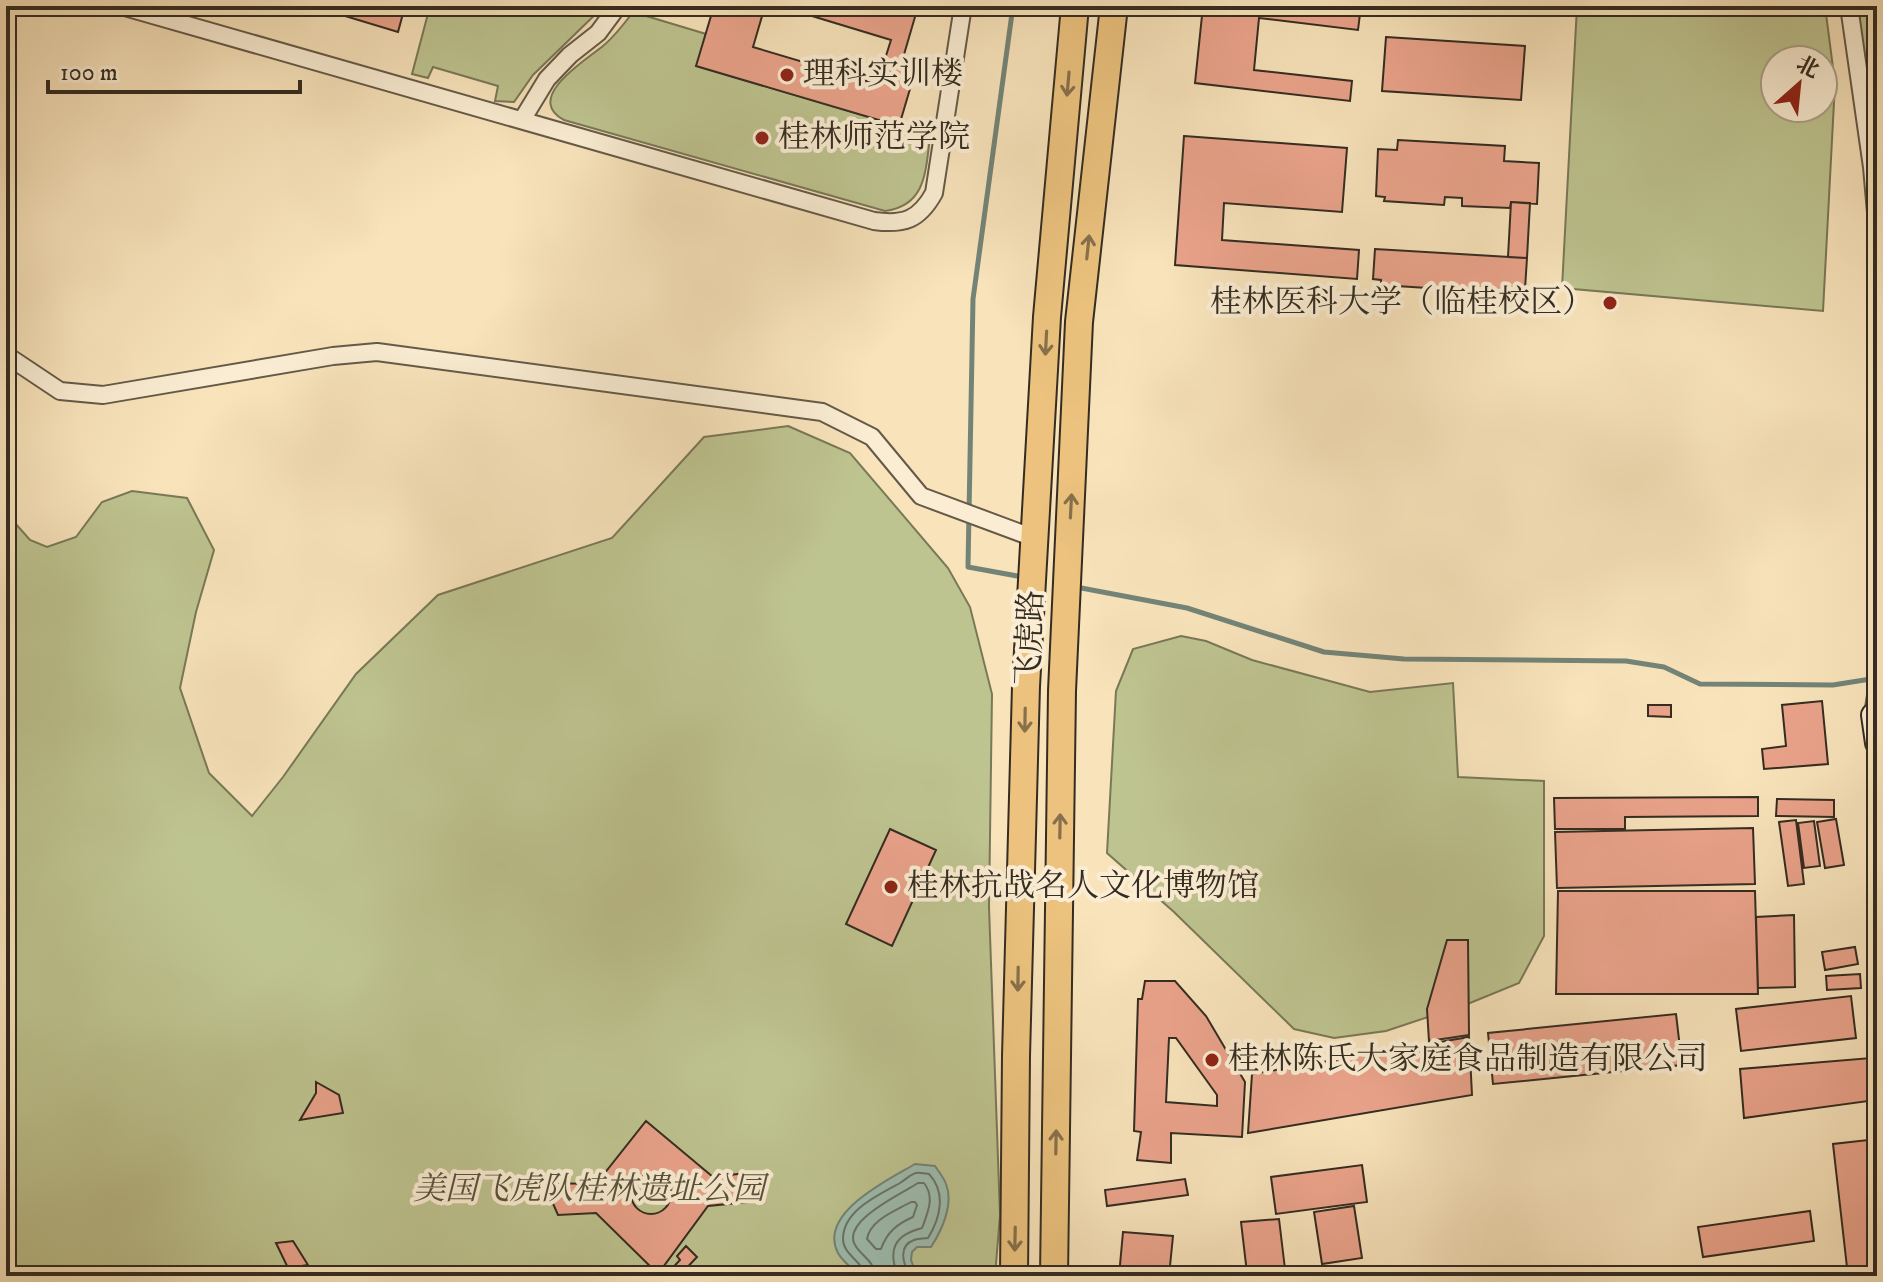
<svg xmlns="http://www.w3.org/2000/svg" width="1883" height="1282" viewBox="0 0 1883 1282" font-family="'IM FELL DW Pica','Noto Serif SC',serif">
  <style>
    .green { fill: #bec490; stroke: #797858; stroke-width: 2; fill-rule: evenodd }
    .water { fill: #9dbeb1; stroke: #738477; stroke-width: 2 }
    .lines { fill: none; stroke-linecap: round; stroke-linejoin: round }
    .shore { stroke: #687569; stroke-width: 2 }
    .stream { stroke: #738477; stroke-width: 5 }
    .building { fill: #eaa38b; stroke: #342c21; stroke-width: 2; fill-rule: evenodd }
    .street-casing { stroke: #655a48; stroke-width: 20 }
    .secondary-casing { stroke: #342c21; stroke-width: 26 }
    .primary-casing { stroke: #342c21; stroke-width: 30 }
    .street { stroke: #faedd3; stroke-width: 16 }
    .secondary { stroke: #faedd3; stroke-width: 22 }
    .primary { stroke: #ecc27e; stroke-width: 26 }
    .oneway { stroke: #87704b }
    .poi-dot { fill: #8f2418; stroke: #faedd3; stroke-width: 3 }
    .labels { text-anchor: middle; dominant-baseline: central; stroke-width: 8; stroke-linejoin: round; paint-order: stroke }
    .poi-label { font-size: 32px; fill: #342c21; stroke: #faedd3; text-anchor: start }
    .street-label { font-size: 32px; fill: #342c21; stroke: #faedd3 }
    .park-label { font-size: 32px; font-style: italic; fill: #56523d; stroke: #faedd3 }
  </style>
  <rect width="100%" height="100%" fill="#f8e3bb"/>
  <filter id="stains"><feTurbulence type="fractalNoise" baseFrequency=".0025" numOctaves="4"/><feColorMatrix values="0 0 0 0 .2 0 0 0 0 .09 0 0 0 0 .02 0 0 0 .5 -.17"/></filter>
  <radialGradient id="worn" r=".72"><stop offset=".6" stop-color="#630" stop-opacity="0"/><stop offset="1" stop-color="#630" stop-opacity=".3"/></radialGradient>
  <path class="green" d="M430,6H604L533,75L514,102L495,101L498,86L433,67L428,78L412,74Z
    M1577,6H1825L1835,83L1823,311L1562,288ZM1823,60V108H1775V60Z
    M1849,6H1877V224Z
    M633,12L706,34L697,66L899,126L931,131C925,167 929,205 885,211L564,120C523,98 586,60 603,46C615,36 624,24 633,12Z
    M788,426L850,453L948,568L970,607L992,694L989,907L1000,1215L995,1276H6V513L30,540L47,547L76,537L102,502L132,491L187,498L214,550L196,612L180,688L209,773L252,816L283,777L356,674L438,595L612,538L704,437Z
    M1181,636L1206,641L1252,660L1370,692L1453,683L1458,777L1544,781V936L1519,983L1470,1003L1386,1031L1334,1038L1294,1029L1174,912L1107,853L1116,691L1133,649Z"/>
  <path class="water" d="M915,1164L935,1166C939,1172 944,1178 946,1184C954,1204 942,1230 931,1247H917L912,1252L911,1260L917,1276H860C853,1269 842,1261 838,1253C817,1213 890,1179 915,1164Z"/>
  <g class="lines">
    <path class="shore" d="M911,1202H915L917,1205L913,1217C897,1224 887,1232 881,1249H876L867,1239C870,1220 895,1211 911,1202Z
      M865,1276C863,1261 843,1255 843,1239C843,1210 879,1195 900,1183C905,1180 911,1174 916,1173C918,1172 927,1174 929,1174C946,1192 941,1217 928,1238C923,1239 919,1238 914,1240C897,1246 904,1264 909,1276
      M875,1276C874,1260 862,1257 855,1245C841,1221 903,1193 918,1183H924C935,1197 928,1212 922,1228C895,1235 887,1249 898,1276"/>
    <path class="stream" d="M1013,6L973,299L968,567L1023,577
      M1076,587L1187,608L1324,652L1404,659L1626,661L1664,667L1700,684L1833,685L1877,678"/>
  </g>
  <path class="building" d="M312,6H405L398,32Z
    M714,6H765L753,47L877,84L891,40L779,6H902L917,10L903,58L918,62L899,126L696,66Z
    M1203,6H1361L1358,30L1259,18L1254,70L1352,81L1350,101L1195,83Z
    M1386,37L1525,46L1521,100L1382,91Z
    M1184,136L1347,148L1342,212L1224,203L1222,240L1359,250L1357,279L1175,265Z
    M1398,140L1505,146L1504,161L1539,163L1537,204L1511,202L1510,208L1462,206V198L1445,197L1444,205L1384,201L1385,197L1376,196L1378,149L1397,150Z
    M1511,202L1530,203L1527,258L1508,257Z
    M1375,249L1527,258L1525,289L1507,288L1506,293L1381,285V280L1373,279Z
    M1822,701L1828,764L1764,769L1762,749L1786,746L1782,705Z
    M1648,705H1671V717L1648,716Z
    M1758,797V816L1625,817V829H1555L1554,798Z
    M1777,799L1834,800V817L1776,816Z
    M1836,819L1844,865L1825,868L1817,822Z
    M1796,820L1804,884L1788,886L1779,822Z
    M1814,821L1820,866L1804,868L1798,823Z
    M1753,828L1755,884L1557,888L1555,832Z
    M890,829L936,850L892,946L846,924Z
    M1558,891H1755L1758,994H1556Z
    M1794,915L1795,987L1758,988L1756,917Z
    M1447,940H1468L1469,1035L1429,1041L1427,1009Z
    M1855,947L1858,964L1825,970L1822,952Z
    M1860,974L1861,988L1827,990L1826,976Z
    M1145,981H1175L1206,1016L1245,1082L1242,1137L1171,1133V1163L1137,1160L1141,1132L1134,1131L1138,999H1142ZM1169,1038H1176L1217,1095V1106L1166,1102Z
    M1851,996L1856,1038L1741,1051L1736,1009Z
    M1676,1014L1682,1065L1493,1084L1488,1033Z
    M1469,1037L1472,1095L1248,1133L1252,1074Z
    M1871,1058L1876,1100L1744,1118L1740,1069Z
    M316,1082L339,1095L343,1113L300,1120L316,1093Z
    M646,1121L713,1177L755,1172L748,1202L708,1206L658,1274L596,1213L558,1215L544,1183L596,1184Z
    M1877,1139V1276H1848L1833,1144Z
    M1362,1165L1367,1202L1276,1214L1271,1177Z
    M631 1194a20 20 0 1 1 40 0a20 20 0 1 1-40 0Z
    M1185,1179L1188,1195L1107,1206L1105,1190Z
    M1354,1206L1362,1258L1322,1264L1314,1212Z
    M1810,1211L1814,1241L1703,1257L1698,1227Z
    M1279,1219L1285,1269L1247,1273L1241,1222Z
    M1123,1232L1173,1236L1169,1276H1119Z
    M293,1241L308,1265L288,1268L276,1243Z
    M686,1246L697,1257L679,1276H665L680,1260L677,1256Z"/>
  <g class="lines">
    <defs>
      <path id="street" d="M121,6L874,221C904,225 919,220 934,193L963,6
        M1849,6L1872,167L1877,224
        M522,120L547,79L570,55L598,33L618,6
        M6,355L60,391L103,395L333,356L377,352L822,412L872,437L921,496L1034,538
        M1873,715L1877,689"/>
      <path id="secondary" d="M1873,715L1877,743"/>
      <path id="primary" d="M1014,1276L1016,1056L1026,686L1047,317L1075,6
        M1054,1276L1062,691L1079,322L1114,6"/>
    </defs>
    <use href="#street" class="street-casing"/>
    <use href="#secondary" class="secondary-casing"/>
    <use href="#primary" class="primary-casing"/>
    <use href="#street" class="street"/>
    <use href="#secondary" class="secondary"/>
    <use href="#primary" class="primary"/>
  </g>
  <defs><path id="oneway-shaft" d="M-6 0H5M1.5-3L5.5 0L1.5 3" fill="none" stroke-width="1.6" stroke-linecap="round" stroke-linejoin="round" transform="scale(2)"/></defs>
  <g class="oneway">
    <use href="#oneway-shaft" transform="translate(1068 84) rotate(95)"/>
    <use href="#oneway-shaft" transform="translate(1088 247) rotate(-84)"/>
    <use href="#oneway-shaft" transform="translate(1046 343) rotate(93)"/>
    <use href="#oneway-shaft" transform="translate(1071 506) rotate(-87)"/>
    <use href="#oneway-shaft" transform="translate(1025 720) rotate(91)"/>
    <use href="#oneway-shaft" transform="translate(1060 826) rotate(-89)"/>
    <use href="#oneway-shaft" transform="translate(1018 979) rotate(91)"/>
    <use href="#oneway-shaft" transform="translate(1056 1142) rotate(-89)"/>
    <use href="#oneway-shaft" transform="translate(1015 1239) rotate(91)"/>
  </g>
  <g class="poi-dot">
    <circle cx="787" cy="75" r="8"/>
    <circle cx="762" cy="138" r="8"/>
    <circle cx="1610" cy="303" r="8"/>
    <circle cx="891" cy="887" r="8"/>
    <circle cx="1212" cy="1060" r="8"/>
  </g>
  <g class="labels">
    <g class="poi-label">
      <text x="803" y="75">理科实训楼</text>
      <text x="778" y="138">桂林师范学院</text>
      <text x="1594" y="303" text-anchor="end">桂林医科大学（临桂校区）</text>
      <text x="907" y="887">桂林抗战名人文化博物馆</text>
      <text x="1228" y="1060">桂林陈氏大家庭食品制造有限公司</text>
    </g>
    <g class="street-label">
      <text transform="translate(1031 638) rotate(-88)">飞虎路</text>
    </g>
    <g class="park-label">
      <text x="589" y="1190">美国飞虎队桂林遗址公园</text>
    </g>
  </g>
  <rect width="1883" height="1282" fill="none" stroke="#f8e3bb" stroke-width="32"/>
  <rect x="8" y="8" width="1867" height="1266" fill="none" stroke="#342c21" stroke-width="4"/>
  <rect x="16" y="16" width="1851" height="1250" fill="none" stroke="#342c21" stroke-width="2"/>
  <g transform="translate(1799 84) rotate(27)"><circle r="38" fill="#faedd3" stroke="#aba08c" stroke-width="2"/>
  <path d="M0-6L14 30L0 20L-14 30Z" fill="#8f2418"/>
  <text y="-12" font-size="22" font-weight="bold" text-anchor="middle" fill="#342c21">北</text>
  </g>
  <path d="M48 80v12h252v-12" fill="none" stroke="#342c21" stroke-width="4"/>
  <text x="60" y="80" font-size="24" fill="#342c21" stroke="#faedd3" stroke-width="6" paint-order="stroke">100 m</text>
  <rect width="100%" height="100%" filter="url(#stains)"/>
  <rect width="100%" height="100%" fill="url(#worn)"/>
</svg>
